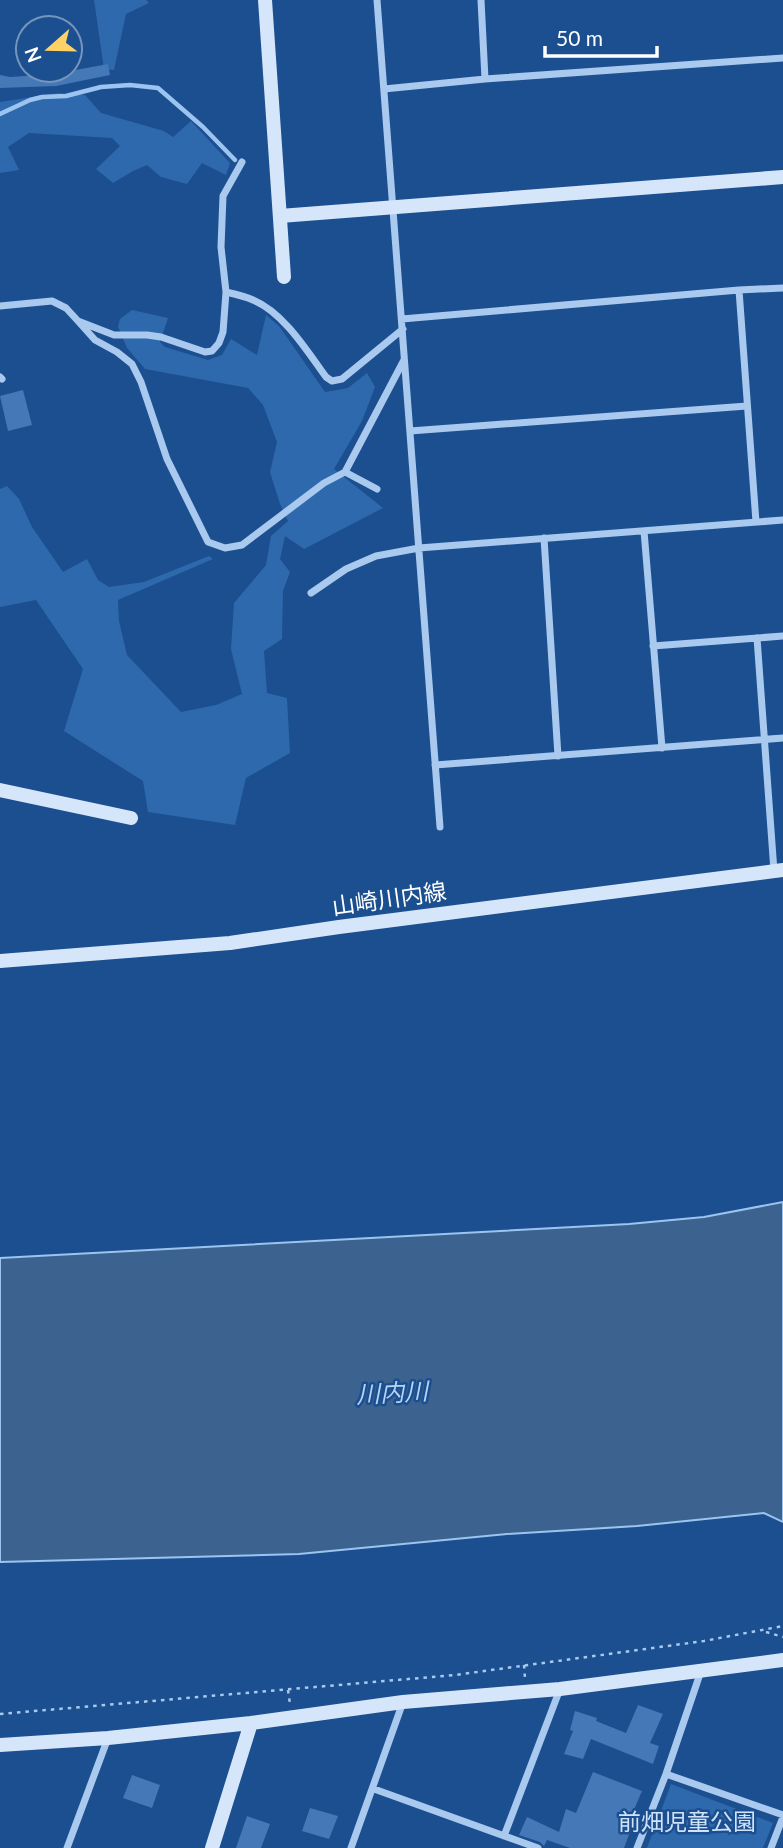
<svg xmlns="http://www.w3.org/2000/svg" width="783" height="1848" viewBox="0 0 783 1848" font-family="Lato,'Noto Sans JP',sans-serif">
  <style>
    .green { fill: #2e69ad }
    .water { fill: #3c6290; stroke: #9cc4f0; stroke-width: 2 }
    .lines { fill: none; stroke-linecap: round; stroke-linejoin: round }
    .stream { stroke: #9cc4f0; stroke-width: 4.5 }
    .building { fill: #4478b7 }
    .path { stroke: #a9c9ee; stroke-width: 2.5; stroke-dasharray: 3.5 5; stroke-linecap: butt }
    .street { stroke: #a9c9ee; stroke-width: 7 }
    .secondary { stroke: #d6e6fa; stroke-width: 14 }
    .labels { text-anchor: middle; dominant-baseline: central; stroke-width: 5; stroke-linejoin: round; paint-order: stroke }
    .street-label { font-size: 23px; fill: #fff; stroke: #1b4f8f }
    .park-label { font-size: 23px; fill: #cfe3fa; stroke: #1b4f8f }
    .water-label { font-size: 24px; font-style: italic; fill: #b5d3f5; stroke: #1b4f8f }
  </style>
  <rect width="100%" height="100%" fill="#1b4f8f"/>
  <path class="green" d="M94,0H146L149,3L126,14L114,70L104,69Z
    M58,93L85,95L101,113L164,131L173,137L191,121L230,163L226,175L202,163L187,184L161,177L147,165L133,171L113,183L96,169L120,146L112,138L29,133L8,147L19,170L0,173V102Z
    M132,310L168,318L160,342L165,347L208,360L222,355L231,339L257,355L266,315L279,326L325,392L348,388L367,373L375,387L362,421L334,469L383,508L304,549L285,536L280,559L290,572L283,591L282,639L264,651L267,693L287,698L290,753L246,778L235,825L148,812L143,781L64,731L83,669L36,600L0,607V489L7,486L19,499L32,527L63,572L87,559L98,580L109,587L144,582L209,556L213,559L118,600L119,621L127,655L181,712L216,705L242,694L231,649L234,603L266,565L271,536L288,521L280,504L270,472L277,442L263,405L248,388L145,369L127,348L118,327L120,319Z
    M671,1784L773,1823L763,1848H647Z"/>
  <path class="water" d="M783,1202V1522L764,1513L637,1526L507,1534L299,1554L0,1562V1258L629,1224L704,1217Z"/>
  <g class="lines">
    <path class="stream" d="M0,114L30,100L42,97L66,96L101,87L130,85L158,88L203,127L235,160"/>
  </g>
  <path class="building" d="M108,64L110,75L56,86L0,88V75L10,77L54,74Z
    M23,390L32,425L8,431L0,396Z
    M638,1705L663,1714L650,1743L659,1746L653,1764L591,1739L583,1759L564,1754L573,1731L570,1730L575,1711L597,1718L596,1721L626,1733Z
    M593,1772L642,1791L633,1812L637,1813L624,1848H570L547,1840L544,1846L540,1842L519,1835L527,1817L559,1832L566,1809L576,1813Z
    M132,1775L160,1785L152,1808L123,1798Z
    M310,1808L338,1816L329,1839L302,1831Z
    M247,1816L270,1824L261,1848H236Z"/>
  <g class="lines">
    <path class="path" d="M766,1632L783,1637
      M524,1665L525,1678
      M288,1690L290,1704
      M0,1714L455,1675L704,1641L783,1626"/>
    <path class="street" d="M377,0L440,827
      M481,0L485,79
      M384,89L485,79L783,58
      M739,290L756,522
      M226,292C235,294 244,296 253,300C284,313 307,351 326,377L332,381L342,379L403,329
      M0,306L52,301L66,308L78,321L114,335H147L161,337L205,352L212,351L219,343L223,332L226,292L221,247L223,196L242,162
      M402,319L739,290L783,288
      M78,321L95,340L117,352L132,364L141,382L167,459L208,542L225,548L242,545L324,483L345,472L377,489
      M0,377L2,379
      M410,431L747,406
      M345,472L404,360
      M644,531L662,748
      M544,538L558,756
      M311,593L346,569L376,556L419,548L783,520
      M757,638L774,871
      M653,646L783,636
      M435,765L783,738
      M666,1774L783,1815
      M374,1789L538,1848
      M504,1836L560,1689
      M67,1848L108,1738
      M351,1848L403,1702
      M637,1848L666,1774L701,1671
      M771,1848L783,1817"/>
    <path class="secondary" d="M265,0L284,277
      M280,216L783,177
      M0,790L131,818
      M0,961L230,943L339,927L783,870
      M0,1745L108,1738L251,1723L403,1702L560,1689L783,1660
      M212,1848L251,1723"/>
  </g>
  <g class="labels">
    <g class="street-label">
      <text transform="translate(389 898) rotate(-8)">山崎川内線</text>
    </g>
    <g class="park-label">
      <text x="687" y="1821">前畑児童公園</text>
    </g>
    <g class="water-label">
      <text transform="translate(392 1392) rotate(-3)">川内川</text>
    </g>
  </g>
  <g transform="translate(49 49) rotate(250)"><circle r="33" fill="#1b4f8f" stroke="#7695bc" stroke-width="2"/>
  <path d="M0-5L12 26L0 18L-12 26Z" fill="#ffd166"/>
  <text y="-10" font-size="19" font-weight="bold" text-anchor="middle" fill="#ffffff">N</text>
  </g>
  <path d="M545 46v10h112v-10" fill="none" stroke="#ffffff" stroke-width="3.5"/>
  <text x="556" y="46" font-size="21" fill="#ffffff" stroke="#1b4f8f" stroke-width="5" paint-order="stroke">50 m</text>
</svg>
